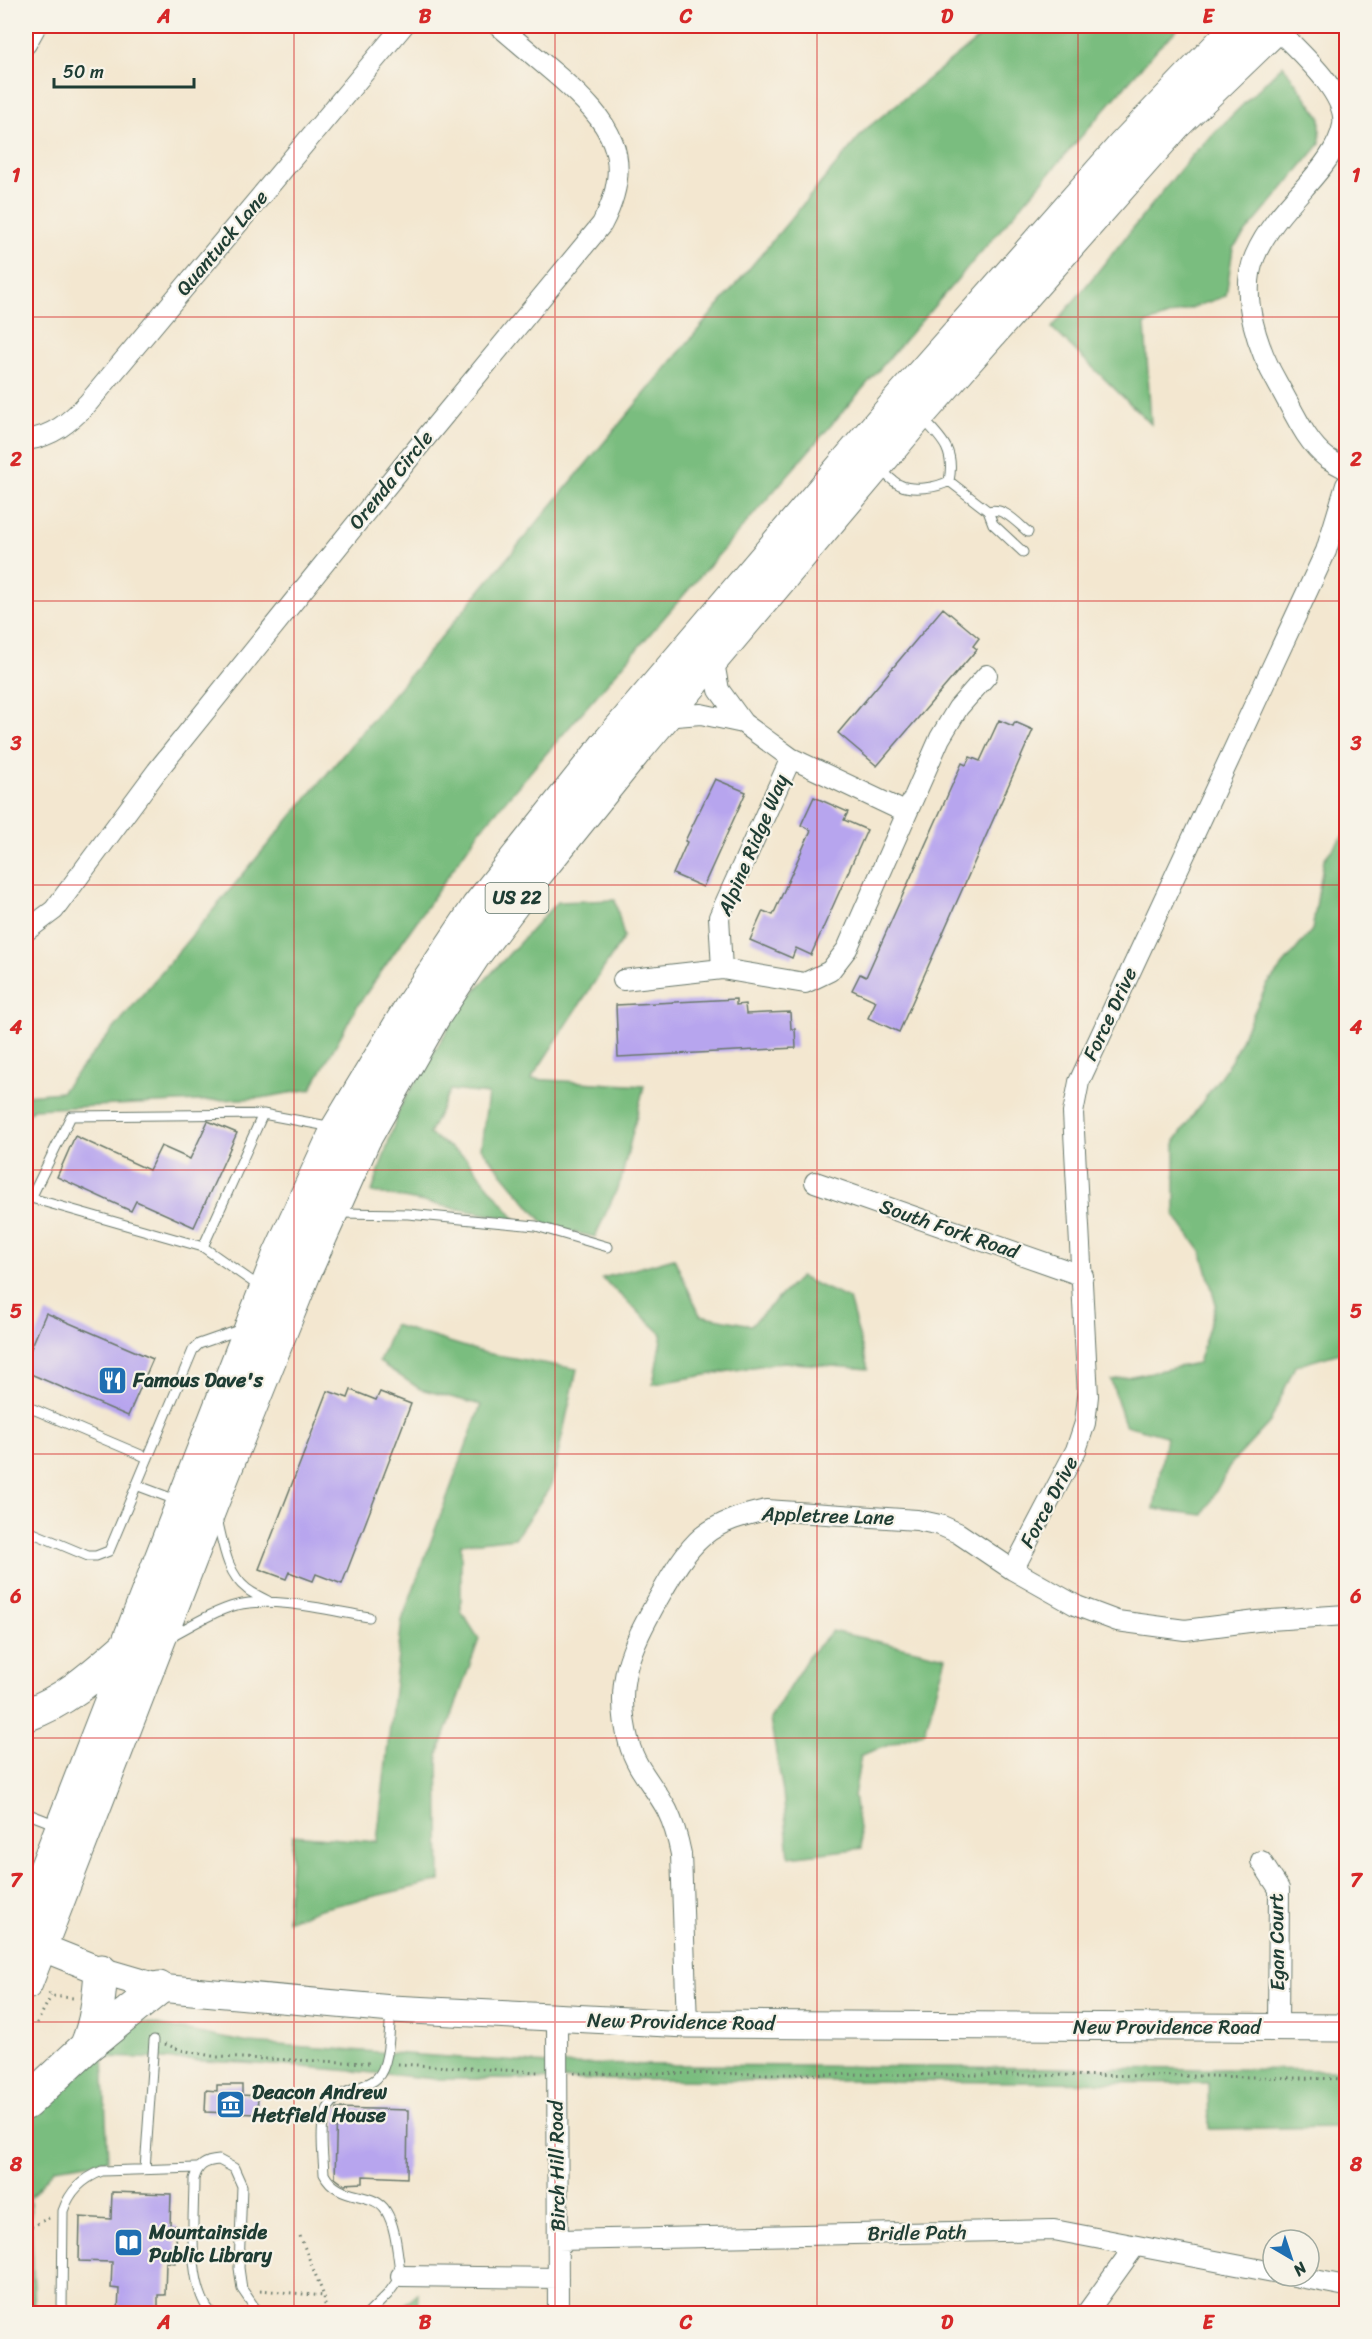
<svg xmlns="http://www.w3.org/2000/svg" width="1372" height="2339" viewBox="0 0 1372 2339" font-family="Sriracha,sans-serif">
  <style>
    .forest { fill: #7abd7f; stroke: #4c7d5a; stroke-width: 1.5 }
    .building { fill: #b7a5ee }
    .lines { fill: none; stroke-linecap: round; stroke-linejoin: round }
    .lane-casing { stroke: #69786b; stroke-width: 11 }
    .street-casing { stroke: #69786b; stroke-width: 22 }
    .secondary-casing { stroke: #69786b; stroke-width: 29 }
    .highway-casing { stroke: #69786b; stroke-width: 35 }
    .path { stroke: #69786b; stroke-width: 3; stroke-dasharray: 1.5 4.5; stroke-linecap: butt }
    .lane { stroke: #fff; stroke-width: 9 }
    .street { stroke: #fff; stroke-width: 20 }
    .secondary { stroke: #fff; stroke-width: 27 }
    .highway { stroke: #fff; stroke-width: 33 }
    .grid { fill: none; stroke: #d62828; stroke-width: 1.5; stroke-opacity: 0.55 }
    .labels { text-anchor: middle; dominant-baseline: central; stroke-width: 4.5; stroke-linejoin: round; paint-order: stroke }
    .shield { fill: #f7f3e8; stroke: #60746a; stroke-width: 1.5 }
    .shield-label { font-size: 18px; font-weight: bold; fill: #1f3d34 }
    .street-label { font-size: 20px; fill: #1f3d34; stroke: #f7f3e8 }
    .poi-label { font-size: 20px; font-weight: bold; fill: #1f3d34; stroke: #f7f3e8; text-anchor: start }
    .neatline { fill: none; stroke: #d62828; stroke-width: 2 }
    .grid-label { font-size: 20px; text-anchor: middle; font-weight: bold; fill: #d62828 }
  </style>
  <rect width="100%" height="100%" fill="#f7f3e8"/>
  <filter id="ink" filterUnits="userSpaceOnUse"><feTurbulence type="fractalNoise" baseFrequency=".0167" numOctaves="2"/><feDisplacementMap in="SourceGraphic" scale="12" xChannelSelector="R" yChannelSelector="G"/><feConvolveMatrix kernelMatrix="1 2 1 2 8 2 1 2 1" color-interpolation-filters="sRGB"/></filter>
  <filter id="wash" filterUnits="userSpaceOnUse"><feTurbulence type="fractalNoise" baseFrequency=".008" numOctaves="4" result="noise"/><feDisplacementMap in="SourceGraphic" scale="24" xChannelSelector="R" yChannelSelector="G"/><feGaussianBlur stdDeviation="1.35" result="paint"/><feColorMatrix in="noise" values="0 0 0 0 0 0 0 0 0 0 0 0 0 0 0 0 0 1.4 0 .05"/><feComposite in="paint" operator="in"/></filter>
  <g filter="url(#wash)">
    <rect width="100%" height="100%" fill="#f3e7d0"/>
    <path class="forest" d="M994,26H1181L1158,48L480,830L358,1005L311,1089L261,1098L33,1109L26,1117V1095L61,1092L866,129Z
      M1283,65L1320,117V144L1233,248L1226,296L1145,324L1151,424L1052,328L1193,154Z
      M1346,832V1255L1340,1353L1295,1366L1270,1422L1231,1464L1203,1515L1154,1509L1166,1436L1125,1425L1111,1380L1198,1363L1216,1304L1202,1253L1175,1216V1141L1231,1061L1267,985L1312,930L1324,859Z
      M615,900L624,937L531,1079L644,1086L621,1180L595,1237L546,1226L481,1148L488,1094L450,1090L429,1134L466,1158L516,1220L372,1192L400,1107L464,1003L557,902Z
      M674,1258L700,1315L751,1325L800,1277L849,1299L868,1369L783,1362L653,1384L662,1334L602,1278Z
      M394,1325L485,1353L577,1369L551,1486L515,1538L461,1544V1611L479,1639L438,1755L440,1881L320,1909L287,1921L293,1835L377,1842L402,1620L481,1405L420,1389L379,1362Z
      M832,1631L946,1657L925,1732L861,1755L854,1796L862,1848L789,1857L783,1792L770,1719L808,1657Z
      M132,2020L249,2043L549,2064L1346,2070V2127L1209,2129L1208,2083L435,2079C324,2067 215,2060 103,2057L108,2160L55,2168L30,2198L35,2313L26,2314V2123Z
      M418,2293L417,2313H394Z"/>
    <g id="blocks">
      <path class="building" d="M943,608L979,638L973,646L977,649L877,766L838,733Z
        M999,720L1013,726L1015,722L1033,730L899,1032L868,1018L876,1001L852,990L860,974L866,977L962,763L966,765L970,757L980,761Z
        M715,779L746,792L703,887L673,874L687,842L685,841Z
        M814,797L848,812L844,820L867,830L811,955L796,948L792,958L750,940L763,911L773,915L811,830L801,825Z
        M736,999V1005L745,1004L746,1014L790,1012L791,1029H795L796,1048L618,1057L616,1005Z
        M208,1121L237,1133L194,1227L136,1201L131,1211L57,1177L75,1136L149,1170L161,1146L190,1159Z
        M46,1313L153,1359L128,1416L26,1372V1360Z
        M351,1390L376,1400L380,1392L411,1404L342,1584L316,1574L313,1581L289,1572L286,1579L259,1569L328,1391L348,1398Z
        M217,2085H242V2095L258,2096L257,2114L205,2112L206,2090L217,2091Z
        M337,2108L408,2110L407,2178L363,2176V2183L343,2184L335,2178Z
        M112,2192L171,2194L170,2226H177L175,2263L166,2262L165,2295H158V2313H118L119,2289L111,2288L112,2262L79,2261L80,2217L111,2219Z"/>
    </g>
  </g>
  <g filter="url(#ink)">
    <use href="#blocks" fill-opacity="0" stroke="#69786b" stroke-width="1.5"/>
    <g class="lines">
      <defs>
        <path id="lane" d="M923,419C943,440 955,451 949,481
          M880,469C886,474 893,482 900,485C912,491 937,488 949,481L988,511L993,524L1023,552
          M988,511C1004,507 1016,522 1028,532
          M338,1213L408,1214L536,1226L608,1247
          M203,1247L263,1114L333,1127
          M260,1287L203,1247L31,1198L71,1116L263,1114
          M26,1406L148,1458
          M136,1485L176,1500
          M217,1519C223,1542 226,1573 247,1589C253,1594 261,1597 268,1601
          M26,1530L88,1556H96L109,1551L193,1350L199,1344L242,1329
          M171,1636C192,1625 214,1611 237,1605C275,1596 331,1611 369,1617
          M26,1813L57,1825
          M145,2169L154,2040
          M65,2314L62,2309L63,2211C70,2191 82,2179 102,2171L197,2168
          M212,2314C186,2286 194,2216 194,2179C198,2165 205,2161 219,2160L234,2168L242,2186L239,2268L242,2289L259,2314
          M368,2314L388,2294L401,2276C397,2256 397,2229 386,2211C373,2190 338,2202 324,2174C323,2146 314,2109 343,2094C353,2088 369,2086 377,2078C390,2065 389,2029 391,2011"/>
        <path id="street" d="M1275,27C1296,49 1348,93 1343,125C1339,148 1320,170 1305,187C1286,208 1266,230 1255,256C1238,296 1259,352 1279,386C1293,410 1305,441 1327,458C1333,462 1340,466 1346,469
          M26,44L36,26
          M26,440C52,437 70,422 88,403L403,26
          M713,657L719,690L743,723L791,758L907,813
          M663,717L701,714L743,723
          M26,931L54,910L157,771L423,441L602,224C637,157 610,122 559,77C539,60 519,43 499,26
          M722,969L719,917L791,758
          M623,980L722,969L805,983L830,971L847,949L940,738L958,708L987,675
          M815,1182L1083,1276
          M1013,1570L1076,1450L1085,1423L1088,1396L1073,1113L1079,1082L1326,551L1346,485
          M1261,1861L1279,1889L1278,2027
          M557,2018L558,2314
          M687,2024L681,1854C678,1839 674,1824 667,1810C655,1787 636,1769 629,1743C613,1683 630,1650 658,1599C670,1578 684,1552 703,1536C721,1521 744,1515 766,1510L917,1520L940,1525L958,1533L1013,1570L1077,1606L1117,1621L1185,1630L1257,1621L1346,1615
          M558,2240L1054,2230L1273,2272
          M401,2276L558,2278
          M1294,2276L1346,2286
          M1086,2314L1135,2246"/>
        <path id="secondary" d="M26,1941L101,1971L159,1988L392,2009L687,2024L1346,2028"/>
        <path id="highway" d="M26,1715C66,1701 95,1674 127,1646
          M26,1920L124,1668L127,1646L279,1256L338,1128L411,1007L478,907L611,740L905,394L1124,146L1239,26
          M26,1983L213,1500L305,1271L364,1139L432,1019L474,955L530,881L638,747L919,414L1175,124L1277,26
          M86,2047C97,2022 99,1998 101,1971
          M26,2103L86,2047L159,1988"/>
      </defs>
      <use href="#lane" class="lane-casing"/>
      <use href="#street" class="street-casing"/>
      <use href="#secondary" class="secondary-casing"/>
      <use href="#highway" class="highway-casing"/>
      <path class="path" d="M49,1993L51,1996L73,1998
        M37,2023L51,1996
        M165,2044L181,2050L217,2057L370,2063
        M398,2064L538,2072
        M574,2073L1206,2076L1346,2079
        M26,2229L51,2217
        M300,2236L324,2296
        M260,2290L324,2296L326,2314"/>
      <use href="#lane" class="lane"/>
      <use href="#street" class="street"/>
      <use href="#secondary" class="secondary"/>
      <use href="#highway" class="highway"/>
    </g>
  </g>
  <path class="grid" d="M294,26V2314M555,26V2314M817,26V2314M1078,26V2314M26,317H1346M26,601H1346M26,885H1346M26,1170H1346M26,1454H1346M26,1738H1346M26,2022H1346"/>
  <defs>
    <symbol id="restaurant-square" viewBox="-11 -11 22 22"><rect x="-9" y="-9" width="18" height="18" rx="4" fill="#1f6fb2" stroke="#f7f3e8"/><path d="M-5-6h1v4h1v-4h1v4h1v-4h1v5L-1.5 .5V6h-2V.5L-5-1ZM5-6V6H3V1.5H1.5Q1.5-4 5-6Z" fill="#fff"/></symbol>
    <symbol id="museum-square" viewBox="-11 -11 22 22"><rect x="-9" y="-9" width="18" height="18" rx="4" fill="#1f6fb2" stroke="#f7f3e8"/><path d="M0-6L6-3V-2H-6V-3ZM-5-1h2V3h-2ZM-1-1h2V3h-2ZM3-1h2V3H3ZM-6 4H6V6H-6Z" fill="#fff"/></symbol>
    <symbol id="library-square" viewBox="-11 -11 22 22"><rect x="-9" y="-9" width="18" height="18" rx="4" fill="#1f6fb2" stroke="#f7f3e8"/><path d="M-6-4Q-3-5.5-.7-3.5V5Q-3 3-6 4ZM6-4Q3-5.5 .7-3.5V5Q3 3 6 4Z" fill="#fff"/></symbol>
  </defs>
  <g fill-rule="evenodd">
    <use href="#restaurant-square" x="96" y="1364" width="33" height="33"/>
    <use href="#museum-square" x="214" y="2088" width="33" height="33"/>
    <use href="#library-square" x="112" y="2226" width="33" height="33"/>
  </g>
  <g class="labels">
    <rect class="shield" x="485.5" y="883" width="63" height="30" rx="4.5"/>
    <g class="shield-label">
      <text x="517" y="898">US 22</text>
    </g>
    <g class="street-label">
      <text transform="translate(222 243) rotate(-50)">Quantuck Lane</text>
      <text transform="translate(391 480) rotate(-51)">Orenda Circle</text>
      <text transform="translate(753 845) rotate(-67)">Alpine Ridge Way</text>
      <text transform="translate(1110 1014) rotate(-65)">Force Drive</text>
      <text transform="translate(949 1229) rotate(19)">South Fork Road</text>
      <text transform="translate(1049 1502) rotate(-62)">Force Drive</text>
      <text transform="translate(828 1516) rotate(2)">Appletree Lane</text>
      <text transform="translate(1277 1942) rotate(-91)">Egan Court</text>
      <text transform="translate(681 2022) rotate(1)">New Providence Road</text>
      <text x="1167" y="2027">New Providence Road</text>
      <text transform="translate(557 2166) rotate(-91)">Birch Hill Road</text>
      <text transform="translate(917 2233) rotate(-1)">Bridle Path</text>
    </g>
    <g class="poi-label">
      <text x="133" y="1380">Famous Dave's</text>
      <text x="252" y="2092">Deacon Andrew<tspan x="252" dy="23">Hetfield House</tspan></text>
      <text x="149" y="2232">Mountainside<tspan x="149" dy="23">Public Library</tspan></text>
    </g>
  </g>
  <rect width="1372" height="2339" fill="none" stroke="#f7f3e8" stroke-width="66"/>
  <g transform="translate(1291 2258) rotate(141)"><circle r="28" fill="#f7f3e8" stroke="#a1aaa0" stroke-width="1.5"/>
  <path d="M0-4.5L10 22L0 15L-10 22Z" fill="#1f6fb2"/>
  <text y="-9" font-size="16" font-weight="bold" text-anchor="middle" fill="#1f3d34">N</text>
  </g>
  <path d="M54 78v9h140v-9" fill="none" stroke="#1f3d34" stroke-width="3"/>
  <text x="63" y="78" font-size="18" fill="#1f3d34" stroke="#f7f3e8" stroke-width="4.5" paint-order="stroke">50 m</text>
  <rect x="33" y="33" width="1306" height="2273" class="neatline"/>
  <g class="grid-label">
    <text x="164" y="23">A</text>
    <text x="425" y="23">B</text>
    <text x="686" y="23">C</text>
    <text x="947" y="23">D</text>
    <text x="1208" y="23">E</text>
    <text x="16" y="182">1</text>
    <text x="1356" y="182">1</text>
    <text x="16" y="466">2</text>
    <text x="1356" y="466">2</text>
    <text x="16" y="750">3</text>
    <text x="1356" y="750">3</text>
    <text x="16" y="1034">4</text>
    <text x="1356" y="1034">4</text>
    <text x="16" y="1318">5</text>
    <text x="1356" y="1318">5</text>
    <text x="16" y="1603">6</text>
    <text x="1356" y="1603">6</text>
    <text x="16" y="1887">7</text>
    <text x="1356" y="1887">7</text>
    <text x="16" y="2171">8</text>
    <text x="1356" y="2171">8</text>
    <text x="164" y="2329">A</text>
    <text x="425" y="2329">B</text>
    <text x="686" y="2329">C</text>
    <text x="947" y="2329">D</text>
    <text x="1208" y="2329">E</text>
  </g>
</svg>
